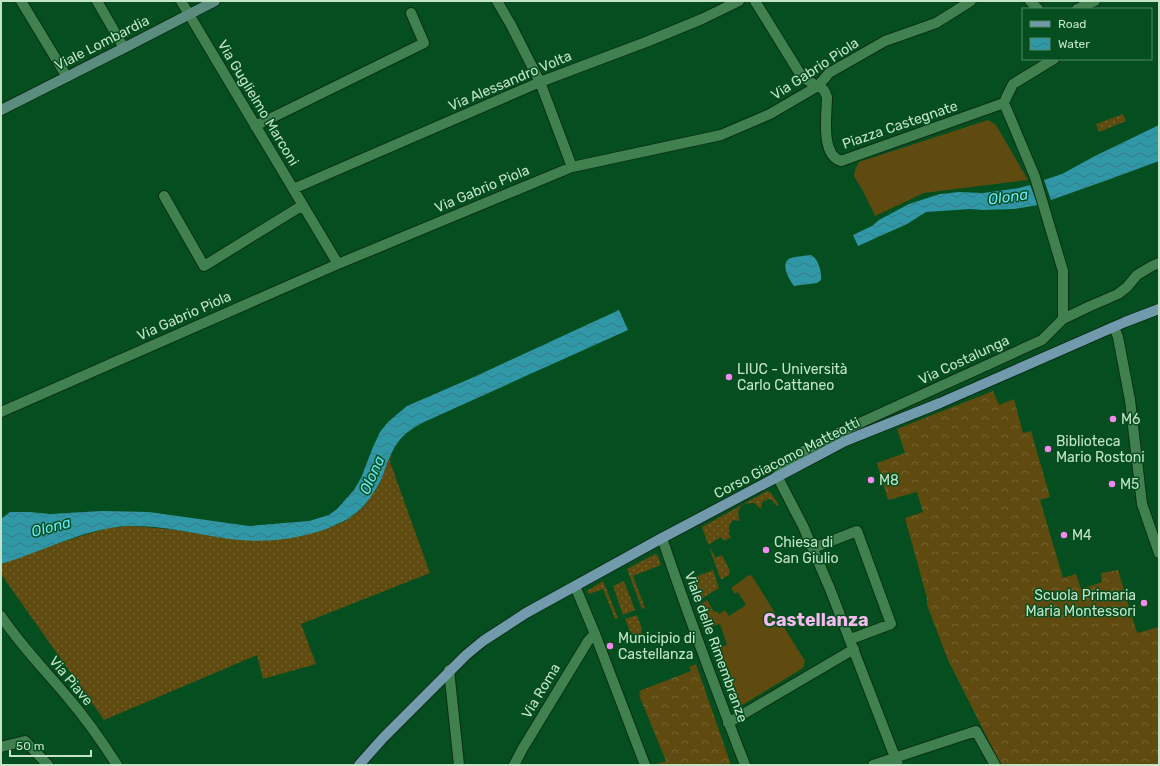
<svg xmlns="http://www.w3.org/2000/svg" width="1160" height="766" viewBox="0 0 1160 766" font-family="Rubik,sans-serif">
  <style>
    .grass { fill: url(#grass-dots) }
    .forest { fill: url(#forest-crowns) }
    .garden { fill: #5f4b10 }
    .water { fill: url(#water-waves) }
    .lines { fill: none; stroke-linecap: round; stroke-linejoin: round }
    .street-casing { stroke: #0c2f15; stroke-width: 12 }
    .secondary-casing { stroke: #0c2f15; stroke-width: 12 }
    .primary-casing { stroke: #0c2f15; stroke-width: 12 }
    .street { stroke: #41814f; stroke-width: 10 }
    .secondary { stroke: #5a8d7e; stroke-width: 10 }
    .primary { stroke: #729aad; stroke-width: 10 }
    .poi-dot { fill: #f589ef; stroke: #044e1f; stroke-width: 1.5 }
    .labels { text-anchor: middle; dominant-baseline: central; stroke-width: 3; stroke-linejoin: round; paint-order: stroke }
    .street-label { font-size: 14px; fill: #c4e4c8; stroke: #044e1f }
    .poi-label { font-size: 14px; fill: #c4e4c8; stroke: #044e1f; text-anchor: start }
    .water-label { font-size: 15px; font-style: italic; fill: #66e9fd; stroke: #044e1f }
    .district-label { font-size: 18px; font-weight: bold; fill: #f6baf1; stroke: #044e1f }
  </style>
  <defs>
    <pattern id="grass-dots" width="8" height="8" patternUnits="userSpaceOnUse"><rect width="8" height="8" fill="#5f4b10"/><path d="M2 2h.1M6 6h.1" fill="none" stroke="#746531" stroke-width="1.8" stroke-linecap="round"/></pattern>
    <pattern id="forest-crowns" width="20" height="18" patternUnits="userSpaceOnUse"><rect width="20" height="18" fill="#5f4b10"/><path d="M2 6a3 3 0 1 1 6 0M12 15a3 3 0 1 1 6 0" fill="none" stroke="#746531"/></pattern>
    <pattern id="water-waves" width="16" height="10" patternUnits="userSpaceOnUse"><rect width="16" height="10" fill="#3097a6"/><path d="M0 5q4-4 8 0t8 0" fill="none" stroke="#337e86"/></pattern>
  </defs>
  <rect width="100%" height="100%" fill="#044e1f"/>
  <path class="grass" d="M1123,114L1126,121L1099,132L1096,124Z
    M392,452L390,462L430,573L301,624L316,664L263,679L257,655L104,720L1,574V564L53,545L107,528L128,526L145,527L177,530L226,538L318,532L345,521L358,512L367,502L377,488Z
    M767,491L771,493L779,505L777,506L773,501L769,499L762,502L761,509L754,503C741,502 735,510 740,521L734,520L730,523L729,529L730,531L728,533L731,537L724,541L721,537L708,545L716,558L722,555L730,571L729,575L722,579L720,578L702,527Z
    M656,554L658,556L661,565L633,576L645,608L642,609L627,569L653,555Z
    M713,570L719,588L698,601L690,579Z
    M603,581L618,618L615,619L603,589L589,594L587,591Z
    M624,581L635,610L623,615L613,586Z
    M637,615L642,629L641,634L635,635C629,633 628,625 625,619Z"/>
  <path class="forest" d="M993,391L999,405L1014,399L1023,433L1031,431L1050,497L1040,500L1063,578L1076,574L1081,589L1102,582L1101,573L1118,570L1137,633L1159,627V765H1001L948,660L927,605V598L905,518L923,512L917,492L888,500L877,463L905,453L897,429Z
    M696,664L731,765H653L666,761L639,695L641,694L639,691L691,671L689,667Z"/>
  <path class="garden" d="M988,120L996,125L1028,180L924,193L875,216L864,193L854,176L855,170L859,162Z
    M749,575L752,576L805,661L804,666L803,668L739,707L734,705L715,649L727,645L720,624L707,628L699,605L707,600L714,612L716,611L719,614L725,610L729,616L746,605L738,592L735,594L731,588Z"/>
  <path class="water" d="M1159,125V161L1113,178L1051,200L1044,180L1062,174L1095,156Z
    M1030,185L1038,205L1014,209L983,210L970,209L926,212L907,224L858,246L853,235L872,226L879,220L909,204L940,194L959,192L983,193L1019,188Z
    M811,255C818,258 822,272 821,280L817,283L794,286C789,280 779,262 791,258C797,256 805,256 811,255Z
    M619,310L628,330L424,422C414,427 405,433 398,442C391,452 387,463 383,475C375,494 361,513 342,522C334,525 326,530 317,532C288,541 254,543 224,538C192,533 160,525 128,526C85,528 42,552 1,564V519L10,512H30L50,514L102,511L149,512L249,526L309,521L329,515L337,509L354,490L361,478L373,447L380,432L388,422L407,406L474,377Z"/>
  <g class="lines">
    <defs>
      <path id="street" d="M21,1L67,77
        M97,1L124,48
        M181,1L338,264
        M497,1L511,25L540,82L572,167
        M755,1L802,77L824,90L827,97C827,113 820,155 841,161L1004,103L1007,96L1013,84L1054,59
        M1030,1L1038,9
        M1077,9L1095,1
        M1004,103L1035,177L1060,261L1063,271V319
        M255,126L424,43L411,13
        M293,189L540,82L646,42L702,19L739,1
        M164,196L204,266L303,205
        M1114,327L1118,337L1130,400L1142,504L1159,553
        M1,412L338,264L572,167L721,135L770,114L818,86L829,73L885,41L936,23L971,1
        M662,538C688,615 716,690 745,765
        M813,548L857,531L891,624L851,639
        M575,586L595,634L645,765
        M1,616C21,646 47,672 70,700C87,720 103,743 117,765
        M449,670L459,765
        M728,723L854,649
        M1,747L25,741L48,765
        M514,765L523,748L588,641L595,634
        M873,765L976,731L995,765
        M898,765L830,589L803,526L777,476L804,451L840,432L1042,340L1063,319L1088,307L1118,294L1127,287L1137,275L1152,266L1159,263"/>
      <path id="secondary" d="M1,110L124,48L215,1"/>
      <path id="primary" d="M359,765L383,738L466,655L483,641L526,613L662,538L845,441L940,403L1125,322L1159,309"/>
    </defs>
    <use href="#street" class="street-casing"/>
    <use href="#secondary" class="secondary-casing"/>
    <use href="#primary" class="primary-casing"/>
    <use href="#street" class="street"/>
    <use href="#secondary" class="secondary"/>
    <use href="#primary" class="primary"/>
  </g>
  <g class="poi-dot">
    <circle cx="729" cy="377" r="4"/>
    <circle cx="1113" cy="419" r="4"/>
    <circle cx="1048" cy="449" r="4"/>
    <circle cx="871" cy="480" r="4"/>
    <circle cx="1112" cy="484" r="4"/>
    <circle cx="1064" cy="535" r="4"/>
    <circle cx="766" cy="550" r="4"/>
    <circle cx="1144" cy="603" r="4"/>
    <circle cx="610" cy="646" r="4"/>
  </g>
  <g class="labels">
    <g class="street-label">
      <text transform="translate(102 43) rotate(-27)">Viale Lombardia</text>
      <text transform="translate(815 69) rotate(-33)">Via Gabrio Piola</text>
      <text transform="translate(510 81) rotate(-23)">Via Alessandro Volta</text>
      <text transform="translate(258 103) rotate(59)">Via Guglielmo Marconi</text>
      <text transform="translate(900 125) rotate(-19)">Piazza Castegnate</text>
      <text transform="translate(482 189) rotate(-23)">Via Gabrio Piola</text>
      <text transform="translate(184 316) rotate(-24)">Via Gabrio Piola</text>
      <text transform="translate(964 360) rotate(-25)">Via Costalunga</text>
      <text transform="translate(787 458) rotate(-27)">Corso Giacomo Matteotti</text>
      <text transform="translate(716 647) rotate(70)">Viale delle Rimembranze</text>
      <text transform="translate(71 681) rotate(50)">Via Piave</text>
      <text transform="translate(541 691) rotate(-59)">Via Roma</text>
    </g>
    <g class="poi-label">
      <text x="737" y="369">LIUC - Università<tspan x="737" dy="16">Carlo Cattaneo</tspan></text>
      <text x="1121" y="419">M6</text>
      <text x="1056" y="441">Biblioteca<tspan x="1056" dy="16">Mario Rostoni</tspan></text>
      <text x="879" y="480">M8</text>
      <text x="1120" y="484">M5</text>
      <text x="1072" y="535">M4</text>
      <text x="774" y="542">Chiesa di<tspan x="774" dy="16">San Giulio</tspan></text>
      <text x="1136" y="595" text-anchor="end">Scuola Primaria<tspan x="1136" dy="16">Maria Montessori</tspan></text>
      <text x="618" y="638">Municipio di<tspan x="618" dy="16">Castellanza</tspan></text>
    </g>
    <g class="water-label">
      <text transform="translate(1008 197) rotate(-8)">Olona</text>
      <text transform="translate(372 475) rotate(-66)">Olona</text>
      <text transform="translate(51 527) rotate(-15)">Olona</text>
    </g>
    <g class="district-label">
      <text x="816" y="620">Castellanza</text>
    </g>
  </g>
  <rect width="1160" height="766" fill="none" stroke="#c4e4c8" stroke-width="4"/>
  <rect x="1022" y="8" width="130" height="52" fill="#044e1f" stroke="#518a63"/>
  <rect x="1030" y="21" width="20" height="6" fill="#729aad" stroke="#518a63"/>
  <text x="1058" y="28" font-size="12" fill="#c4e4c8">Road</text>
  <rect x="1030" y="38" width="20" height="12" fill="url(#water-waves)" stroke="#518a63"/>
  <text x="1058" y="48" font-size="12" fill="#c4e4c8">Water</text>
  <path d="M10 750v6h81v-6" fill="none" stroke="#c4e4c8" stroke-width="2"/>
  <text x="16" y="750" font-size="12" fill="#c4e4c8" stroke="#044e1f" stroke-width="3" paint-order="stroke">50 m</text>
</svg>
